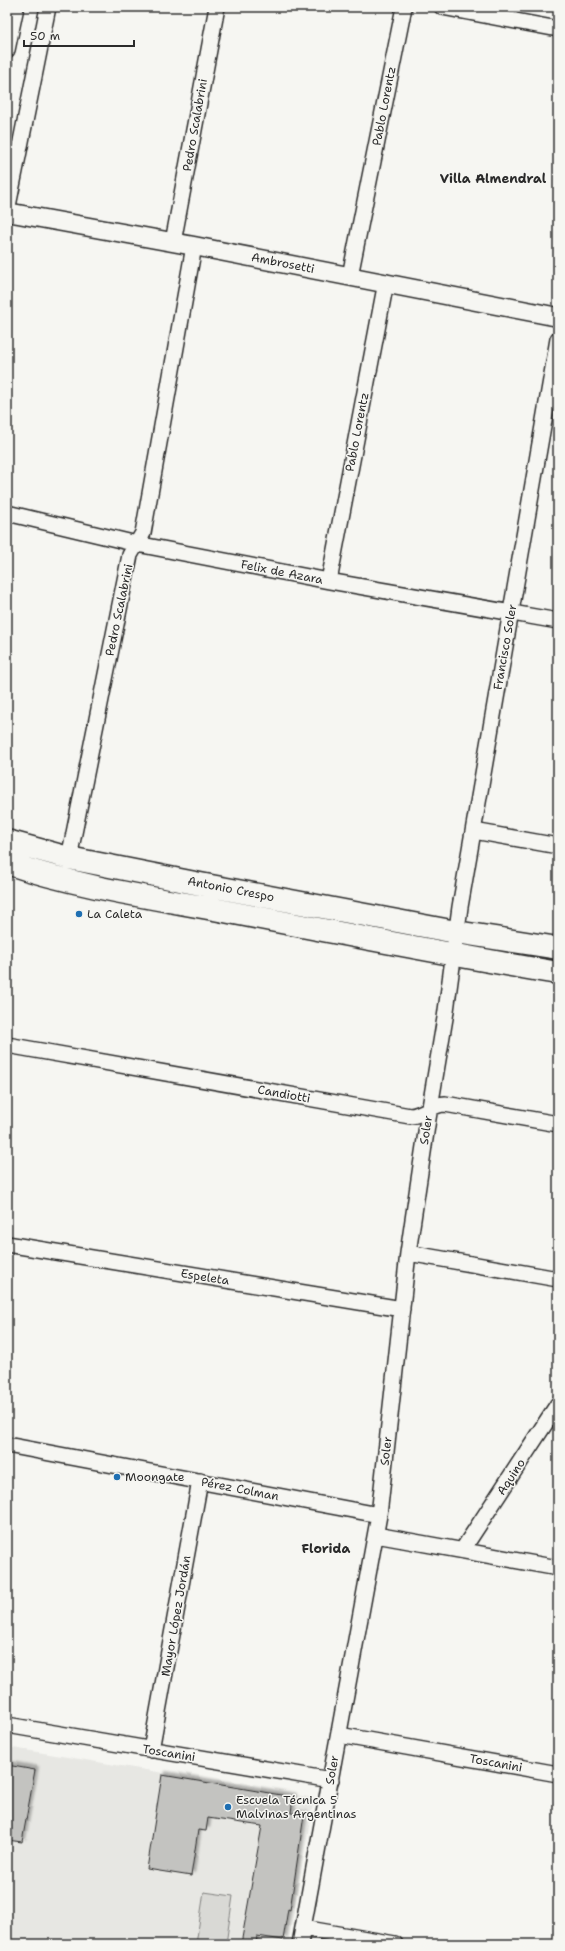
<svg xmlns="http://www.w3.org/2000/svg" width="565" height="1951" viewBox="0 0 565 1951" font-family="'Shantell Sans',sans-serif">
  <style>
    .built { fill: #e7e7e3 }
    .green { fill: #d9d9d5; stroke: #828280 }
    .building { fill: #c3c3c0; stroke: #2b2b2b; filter: url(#shadow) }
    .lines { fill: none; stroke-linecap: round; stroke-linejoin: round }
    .minor-casing { stroke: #2b2b2b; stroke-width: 18 }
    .tertiary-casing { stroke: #2b2b2b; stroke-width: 21 }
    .primary-casing { stroke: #2b2b2b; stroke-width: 25 }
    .path { stroke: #2b2b2b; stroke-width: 2.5; stroke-dasharray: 4 3; stroke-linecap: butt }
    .minor { stroke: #f6f6f2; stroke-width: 15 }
    .tertiary { stroke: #f6f6f2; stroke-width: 18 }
    .primary { stroke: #f6f6f2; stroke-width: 22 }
    .poi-dot { fill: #1f6fb2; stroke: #f6f6f2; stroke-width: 1.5 }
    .labels { text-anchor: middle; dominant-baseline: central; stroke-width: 3; stroke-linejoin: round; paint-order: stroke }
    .street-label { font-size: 12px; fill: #2b2b2b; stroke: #f6f6f2 }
    .poi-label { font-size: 12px; fill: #2b2b2b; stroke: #f6f6f2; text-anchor: start }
    .neighbourhood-label { font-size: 13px; font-weight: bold; fill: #2b2b2b; stroke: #f6f6f2 }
  </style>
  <defs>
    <filter id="shadow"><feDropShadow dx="3.5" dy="-3.5" stdDeviation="1" flood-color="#0004"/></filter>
  </defs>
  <rect width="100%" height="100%" fill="#f6f6f2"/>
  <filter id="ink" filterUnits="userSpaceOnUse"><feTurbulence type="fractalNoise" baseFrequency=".025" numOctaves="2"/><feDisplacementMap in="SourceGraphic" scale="8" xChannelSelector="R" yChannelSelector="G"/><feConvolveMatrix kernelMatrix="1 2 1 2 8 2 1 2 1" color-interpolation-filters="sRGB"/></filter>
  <g filter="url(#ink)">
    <path class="built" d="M7,1747L314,1798L288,1944H34L7,1939Z"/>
    <path class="green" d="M204,1892L233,1896L226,1944H196Z"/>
    <path class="building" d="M7,1765L35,1770L22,1842L7,1840Z
      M162,1775L293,1797L291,1813L304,1815L290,1910L288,1909L283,1940L257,1936L256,1944H241L262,1826L208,1818L206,1831L198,1830L191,1876L147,1869Z"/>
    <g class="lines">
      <defs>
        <path id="minor" d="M442,7L558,29
          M7,50L16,7
          M7,211L48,7
          M173,242L217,7
          M350,276L404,7
          M7,513L137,544L329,581L558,621
          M329,581L386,282
          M474,831L558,846
          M69,858L130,555L143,533L194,246
          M7,1045L410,1116C424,1115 432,1104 445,1104L558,1124
          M7,1244L402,1309
          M408,1253L558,1279
          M7,1445L379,1515
          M376,1535L558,1568
          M463,1549L558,1404
          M7,1725L331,1780
          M339,1735L558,1774
          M151,1750L200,1481
          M303,1928L395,1944
          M300,1944L379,1515L408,1253L428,1119L445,1018L460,907L558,339"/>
        <path id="tertiary" d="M7,212L194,246L558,317"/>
        <path id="primary" d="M7,841L69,858L200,884L456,932L558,948
          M7,863C75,886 149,897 219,910C332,932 445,954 558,973"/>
      </defs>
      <use href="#minor" class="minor-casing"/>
      <use href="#tertiary" class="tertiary-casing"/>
      <use href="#primary" class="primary-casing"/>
      <path class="path" d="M7,87L12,62"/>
      <use href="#minor" class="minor"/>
      <use href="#tertiary" class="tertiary"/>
      <use href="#primary" class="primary"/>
    </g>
  </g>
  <g class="poi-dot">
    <circle cx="79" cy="914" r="4"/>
    <circle cx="117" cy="1477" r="4"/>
    <circle cx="228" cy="1807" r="4"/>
  </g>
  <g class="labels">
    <g class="street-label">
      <text transform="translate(384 106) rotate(-79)">Pablo Lorentz</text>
      <text transform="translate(195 125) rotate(-80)">Pedro Scalabrini</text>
      <text transform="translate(283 263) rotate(11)">Ambrosetti</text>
      <text transform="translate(357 432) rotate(-79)">Pablo Lorentz</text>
      <text transform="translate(282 572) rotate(11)">Felix de Azara</text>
      <text transform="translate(119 610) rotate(-78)">Pedro Scalabrini</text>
      <text transform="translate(505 647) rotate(-80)">Francisco Soler</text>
      <text transform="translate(231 889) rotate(11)">Antonio Crespo</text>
      <text transform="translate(284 1094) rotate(10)">Candiotti</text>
      <text transform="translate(426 1130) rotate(-81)">Soler</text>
      <text transform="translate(205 1277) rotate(9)">Espeleta</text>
      <text transform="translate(386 1451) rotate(-84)">Soler</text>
      <text transform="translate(511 1477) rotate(-57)">Aquino</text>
      <text transform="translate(240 1489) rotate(11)">Pérez Colman</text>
      <text transform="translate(176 1616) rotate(-80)">Mayor López Jordán</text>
      <text transform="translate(169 1753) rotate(9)">Toscanini</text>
      <text transform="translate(496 1763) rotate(10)">Toscanini</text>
      <text transform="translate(332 1770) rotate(-80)">Soler</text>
    </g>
    <g class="poi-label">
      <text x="87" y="914">La Caleta</text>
      <text x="125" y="1477">Moongate</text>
      <text x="236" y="1800">Escuela Técnica 5<tspan x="236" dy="14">Malvinas Argentinas</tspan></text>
    </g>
    <g class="neighbourhood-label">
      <text x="493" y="178">Villa Almendral</text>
      <text x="326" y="1548">Florida</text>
    </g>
  </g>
  <rect width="565" height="1951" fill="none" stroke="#f6f6f2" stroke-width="24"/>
  <rect x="12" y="12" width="541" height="1927" fill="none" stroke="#2b2b2b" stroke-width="1.5" filter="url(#ink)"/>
  <path d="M24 40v6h110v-6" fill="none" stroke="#2b2b2b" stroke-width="2"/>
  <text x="30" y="40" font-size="12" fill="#2b2b2b" stroke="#f6f6f2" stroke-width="3" paint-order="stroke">50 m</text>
</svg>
